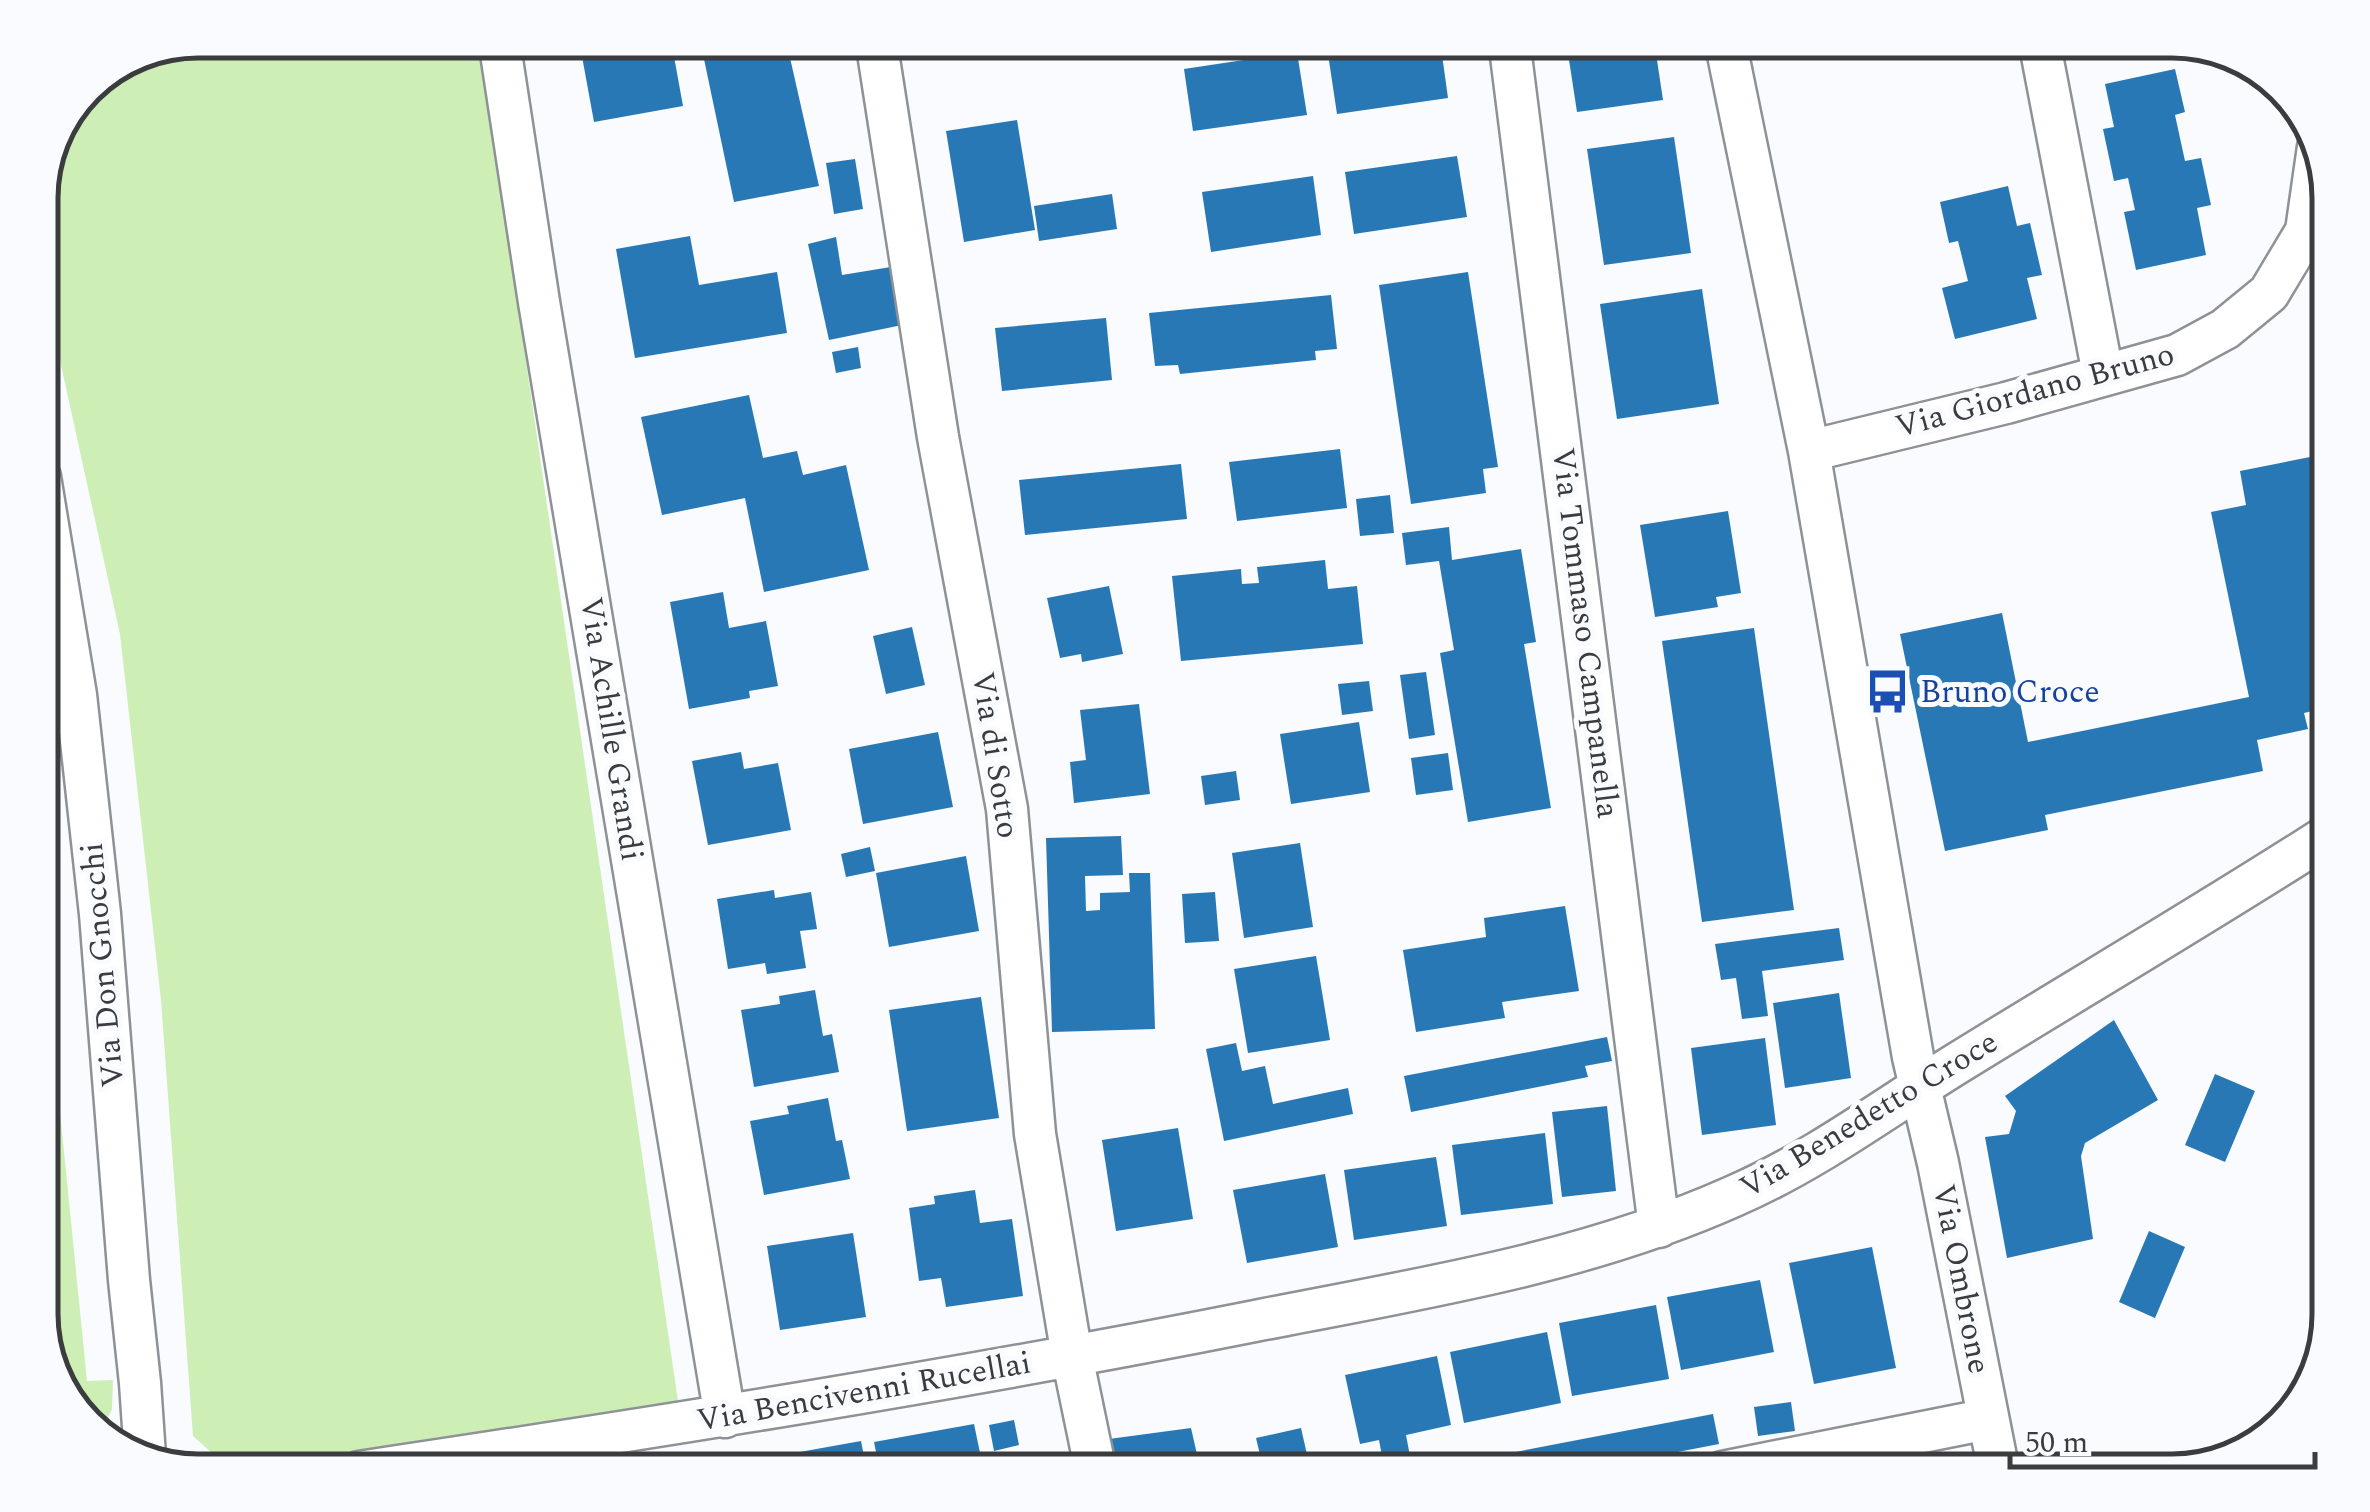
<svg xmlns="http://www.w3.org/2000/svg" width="2370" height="1512" viewBox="0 0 2370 1512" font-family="Spectral,serif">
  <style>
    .green { fill: #cdefb5 }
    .building { fill: #2878b6 }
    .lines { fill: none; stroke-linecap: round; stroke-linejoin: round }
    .minor-casing { stroke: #8e9296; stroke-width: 45 }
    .minor { stroke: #fff; stroke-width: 40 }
    .labels { text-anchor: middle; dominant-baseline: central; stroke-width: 10; stroke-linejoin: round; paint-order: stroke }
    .street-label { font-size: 32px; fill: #3a3c3e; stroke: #f9fbfe }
    .transit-label { font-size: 32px; fill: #164399; stroke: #f9fbfe; text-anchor: start }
    .rim { fill: none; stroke: #3a3c3e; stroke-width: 5 }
  </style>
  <rect width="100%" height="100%" fill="#f9fbfe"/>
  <path class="green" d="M197,40H479L678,1401L231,1470L193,1436L161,1000L120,634L40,269V188L86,86Z
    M40,730L60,888L41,892L54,1052L87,1381L113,1380L112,1409L100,1435L61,1394L40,1325Z"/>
  <path class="building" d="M579,40H671L683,106L594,122Z
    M700,40H786L819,186L734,202Z
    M925,40H1018V42L928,57Z
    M1425,40H1440L1448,98L1337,114L1328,54Z
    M1566,40H1654L1663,100L1577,112Z
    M1297,52L1307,115L1193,131L1184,69Z
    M2175,69L2185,112L2175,115L2185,161L2201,158L2211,205L2197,208L2206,255L2136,270L2124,212L2135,210L2128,178L2114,181L2103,129L2114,127L2105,84Z
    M1017,120L1035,230L964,242L946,131Z
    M1674,137L1691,253L1604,265L1587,149Z
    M1457,156L1467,217L1354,234L1345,172Z
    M855,159L863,209L834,214L826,163Z
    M1313,176L1321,235L1211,252L1202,192Z
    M2008,186L2017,226L2030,223L2042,275L2027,278L2037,319L1955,339L1942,288L1968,281L1958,241L1949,243L1940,202Z
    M1112,194L1117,229L1039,241L1034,206Z
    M690,236L699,285L777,272L787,333L635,358L616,249Z
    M836,237L842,275L903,265L912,323L829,340L808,244Z
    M1468,272L1498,467L1483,469L1486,493L1411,504L1379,285Z
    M1702,289L1719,404L1617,419L1600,304Z
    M1331,295L1337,349L1315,351L1316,360L1180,374L1178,365L1155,366L1149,313Z
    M1106,318L1112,380L1002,391L995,328Z
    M858,347L861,368L836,373L832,352Z
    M749,395L763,458L797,451L803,475L846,465L869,570L764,592L745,498L662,515L641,417Z
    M1340,449L1347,508L1237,521L1229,462Z
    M2330,453V707L2304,713L2308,729L2257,740L2263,771L2045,815L2048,830L1945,851L1900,634L2002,613L2028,742L2249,697L2211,512L2246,505L2240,471Z
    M1181,464L1187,519L1025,535L1019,480Z
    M1390,495L1394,533L1360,536L1356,499Z
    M1728,511L1741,593L1716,597L1718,607L1655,617L1640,525Z
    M1449,527L1452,560L1521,549L1536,642L1524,644L1551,808L1468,822L1440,653L1454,650L1439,561L1406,565L1402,533Z
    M1325,560L1328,589L1357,586L1363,644L1181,661L1172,576L1241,569L1242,584L1259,583L1257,567Z
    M1109,586L1123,654L1082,662L1081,654L1060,658L1047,598Z
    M723,592L729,628L766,621L778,686L749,691L750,698L689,709L670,602Z
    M912,627L925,685L886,694L873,636Z
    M1754,628L1794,910L1702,922L1662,641Z
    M1426,672L1435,735L1409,739L1400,675Z
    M1369,681L1373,711L1342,715L1338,684Z
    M1139,704L1150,794L1074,803L1070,762L1086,760L1080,710Z
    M1359,722L1370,792L1291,804L1280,734Z
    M938,732L953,807L863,824L849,749Z
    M741,752L744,769L778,763L791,830L708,845L692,761Z
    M1448,753L1453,790L1416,795L1411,758Z
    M1236,771L1240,800L1205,805L1201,776Z
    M1121,836L1123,875L1085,876L1086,911L1100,910V893L1130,892L1129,873H1150L1155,1029L1052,1032L1046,838Z
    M1300,843L1313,927L1244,938L1232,853Z
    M870,847L875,871L846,877L841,854Z
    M966,856L979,931L889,947L876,873Z
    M774,890L775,898L811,892L817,929L800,931L806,968L767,974L765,963L728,969L717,899Z
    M1215,892L1219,941L1185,943L1182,894Z
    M1565,906L1579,991L1502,1002L1505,1018L1416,1032L1403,950L1486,937L1484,918Z
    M1839,928L1844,960L1762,971L1768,1016L1742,1019L1736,978L1721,980L1715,944Z
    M1316,956L1330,1040L1248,1053L1234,969Z
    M815,990L823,1036L832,1034L839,1072L754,1087L741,1010L780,1004L779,996Z
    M1839,993L1851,1078L1785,1088L1773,1003Z
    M981,997L999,1118L907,1131L889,1010Z
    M2114,1020L2158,1100L2085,1143L2081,1156L2093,1239L2007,1258L1985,1137L2009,1134L2016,1111L2005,1096Z
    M1607,1037L1612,1061L1585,1066L1588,1077L1411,1112L1404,1076Z
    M1765,1038L1776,1125L1702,1135L1691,1048Z
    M1236,1043L1242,1071L1265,1066L1273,1104L1348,1088L1353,1114L1224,1141L1206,1049Z
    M2215,1074L2255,1091L2225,1162L2185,1145Z
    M828,1098L836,1141L842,1140L850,1179L764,1195L750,1121L789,1114L787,1106Z
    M1607,1106L1616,1191L1562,1197L1552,1112Z
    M1178,1128L1193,1219L1116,1231L1102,1140Z
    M1545,1133L1553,1204L1461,1215L1452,1145Z
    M1436,1157L1447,1226L1354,1240L1344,1170Z
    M1325,1174L1338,1247L1247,1263L1233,1190Z
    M975,1190L980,1223L1012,1219L1023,1296L946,1307L941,1278L919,1281L909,1208L935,1204L934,1196Z
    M2149,1231L2185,1247L2155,1318L2119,1302Z
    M853,1233L866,1317L780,1330L767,1246Z
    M1872,1247L1896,1368L1814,1384L1789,1263Z
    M1760,1280L1774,1352L1681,1370L1667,1297Z
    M1656,1305L1669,1379L1572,1396L1559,1323Z
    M1547,1332L1561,1403L1464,1423L1450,1352Z
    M1437,1356L1451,1425L1406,1435L1413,1472H1385L1379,1440L1360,1444L1345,1375Z
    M1791,1402L1795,1431L1758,1436L1754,1407Z
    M1713,1414L1719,1444L1574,1472H1422V1470Z
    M1014,1420L1019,1445L994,1451L989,1425Z
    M974,1424L984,1472H880L874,1442Z
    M1191,1428L1201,1472H1117L1109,1439Z
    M1301,1428L1311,1472H1264L1256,1438Z
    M861,1441L867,1472H734L732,1464Z"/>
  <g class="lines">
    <defs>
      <path id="minor" d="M499,40L539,302L725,1417
        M876,40L938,437L1007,809L1035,1134L1072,1356L1096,1472
        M1509,40L1659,1227
        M1725,40L1809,451L1913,1057L1938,1163L1999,1472
        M2039,40L2103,374
        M1809,451L2006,403L2177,355L2225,329L2269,293L2306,231L2318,147
        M40,477L76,695L100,914L129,1280L140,1383L145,1456
        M359,1472C659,1427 958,1380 1255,1321C1417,1289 1582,1264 1734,1196C1815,1161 1886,1107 1961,1061C2084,985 2209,912 2330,834
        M1722,1472L1988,1419"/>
    </defs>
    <use href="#minor" class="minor-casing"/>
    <use href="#minor" class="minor"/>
  </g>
  <defs>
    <symbol id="bus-bare" viewBox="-9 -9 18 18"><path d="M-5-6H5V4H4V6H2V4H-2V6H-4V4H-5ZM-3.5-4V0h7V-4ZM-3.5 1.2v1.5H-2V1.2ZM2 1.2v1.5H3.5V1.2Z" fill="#1a4fb4" stroke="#f9fbfe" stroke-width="2.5" paint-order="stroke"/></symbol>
  </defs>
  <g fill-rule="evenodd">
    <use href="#bus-bare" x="1856" y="660" width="63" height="63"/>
  </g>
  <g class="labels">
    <g class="street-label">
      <text transform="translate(2035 391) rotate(-15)">Via Giordano Bruno</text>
      <text transform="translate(1585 633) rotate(83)">Via Tommaso Campanella</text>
      <text transform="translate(611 729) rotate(81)">Via Achille Grandi</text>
      <text transform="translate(995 755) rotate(81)">Via di Sotto</text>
      <text transform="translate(103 965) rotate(-95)">Via Don Gnocchi</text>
      <text transform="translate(1869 1115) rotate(-31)">Via Benedetto Croce</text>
      <text transform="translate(1961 1279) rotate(79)">Via Ombrone</text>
      <text transform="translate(864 1392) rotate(-10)">Via Bencivenni Rucellai</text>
    </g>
    <g class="transit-label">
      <text x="1920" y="692">Bruno Croce</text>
    </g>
  </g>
  <path d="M0 0H2370V1512H0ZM198 58H2172A140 140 0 0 1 2312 198V1314A140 140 0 0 1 2172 1454H198A140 140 0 0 1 58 1314V198A140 140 0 0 1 198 58Z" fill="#f9fbfe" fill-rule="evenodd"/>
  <path class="rim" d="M198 58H2172A140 140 0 0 1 2312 198V1314A140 140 0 0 1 2172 1454H198A140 140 0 0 1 58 1314V198A140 140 0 0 1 198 58Z"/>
  <path d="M2010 1452v15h305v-15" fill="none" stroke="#3a3c3e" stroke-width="5"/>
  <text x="2025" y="1452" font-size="30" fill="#3a3c3e" stroke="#f9fbfe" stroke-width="8" paint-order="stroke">50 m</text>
</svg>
